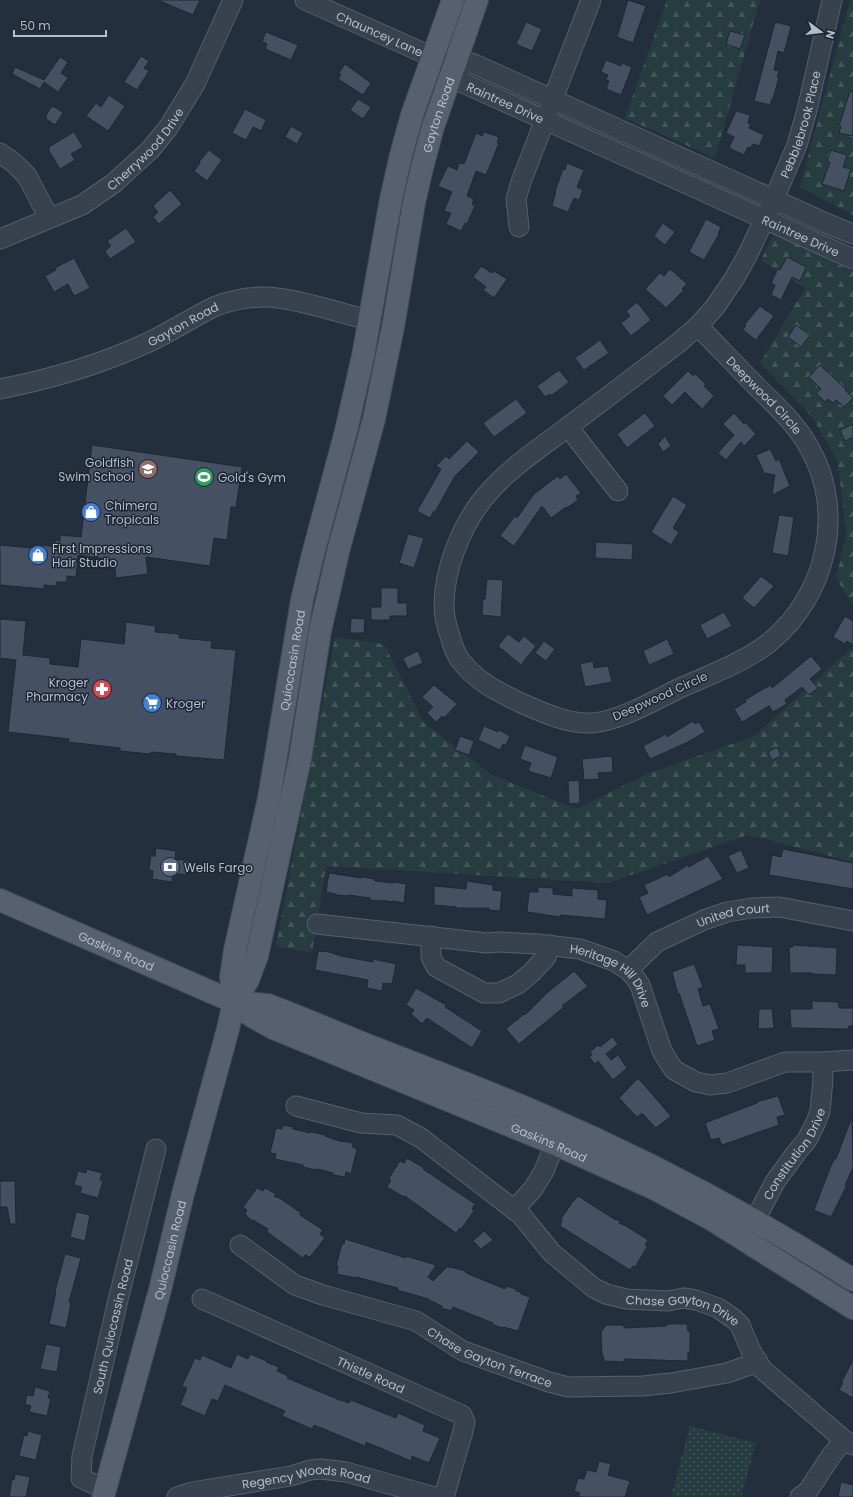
<svg xmlns="http://www.w3.org/2000/svg" width="853" height="1497" viewBox="0 0 853 1497" font-family="Poppins,sans-serif">
  <style>
    .forest { fill: url(#forest-firs) }
    .park { fill: url(#park-dots) }
    .building { fill: #455162; stroke: #1f2835 }
    .lines { fill: none; stroke-linecap: round; stroke-linejoin: round }
    .minor-casing { stroke: #565f6c; stroke-width: 21 }
    .major-casing { stroke: #414a57; stroke-width: 24 }
    .minor { stroke: #38414e; stroke-width: 19 }
    .major { stroke: #56606e; stroke-width: 22 }
    .labels { text-anchor: middle; dominant-baseline: central; stroke-width: 3; stroke-linejoin: round; paint-order: stroke }
    .street-label { font-size: 12px; fill: #b4bcc9; stroke: #1d2633 }
    .poi-label { font-size: 12px; fill: #b4bcc9; stroke: #1d2633; text-anchor: start }
  </style>
  <defs>
    <pattern id="forest-firs" width="22" height="20" patternUnits="userSpaceOnUse"><rect width="22" height="20" fill="#263c3f"/><path d="M5 1l3.5 6h-7zM16 11l3.5 6h-7z" fill="#435659"/></pattern>
    <pattern id="park-dots" width="8" height="8" patternUnits="userSpaceOnUse"><rect width="8" height="8" fill="#263c3f"/><path d="M2 2h.1M6 6h.1" fill="none" stroke="#435659" stroke-width="1.8" stroke-linecap="round"/></pattern>
  </defs>
  <rect width="100%" height="100%" fill="#242f3e"/>
  <path class="forest" d="M667,0H760L715,158L625,118Z
    M850,0H853V215L800,187Z
    M774,233L853,271V605L836,578L846,534L838,462L812,417L760,363L805,288L761,260Z
    M335,637L384,644L424,723L492,775L576,809L647,774L754,736L853,647V862L748,835L608,883L326,866L312,953L276,946Z"/>
  <path class="park" d="M690,1426L756,1443L741,1497H671Z"/>
  <path class="building" d="M158,0H200L193,15Z
    M628,0L646,6L633,43L617,37Z
    M526,22L542,29L532,51L516,44Z
    M775,22L791,26L784,53L778,51L774,70L779,71L777,77H779L773,99H772L770,105L754,101Z
    M730,31L745,35L740,49L726,44Z
    M266,32L298,45L291,60L265,49L267,44L262,41Z
    M141,56L149,61L144,68L149,71L137,90L124,82Z
    M60,57L68,62L61,73L68,78L58,92L44,82L40,89L12,74L15,67L44,80Z
    M606,60L621,66L622,63L632,67L621,95L606,89L609,81L606,80L608,75L601,72Z
    M345,64L371,83L363,95L338,79L341,75L339,73Z
    M850,91L853,92V136L839,133L841,126H839Z
    M109,95L125,106L108,131L86,116L96,103L101,107Z
    M358,99L371,107L363,119L350,110Z
    M51,107H55L63,113L55,125L46,119V116Z
    M245,109L266,120L261,131L253,127L246,140L232,133Z
    M736,111L750,115L748,123L751,124L749,128L764,135L759,146L753,144L750,148L748,147L744,155L729,148L734,137L726,133Z
    M291,126L303,133L297,144L285,137Z
    M74,132L83,147L71,154L75,160L60,169L49,151V147Z
    M484,132L499,137L497,143H499L486,175L476,171L467,196L474,199L472,204L475,206L467,224L465,223L461,231L446,224L451,213L444,211L452,192L438,186L448,166L457,170L459,163L464,164L476,133L482,136Z
    M209,150L222,160L207,181L194,171L200,163L199,162Z
    M831,150L847,155L843,167L851,169L844,191L822,184L830,162L827,161Z
    M567,163L584,170L577,187L583,190L579,200L574,198L568,212L552,206L556,191H555L563,169L565,170Z
    M170,190L182,204L159,224L153,217L158,212L153,206Z
    M706,219L721,227L718,234H719L704,260L689,252Z
    M663,223L675,232L665,245L654,236Z
    M126,228L136,242L110,259L105,251L111,246L107,241Z
    M787,257L806,267L800,281L792,277L781,300L771,295L775,285L771,283L778,269L780,270Z
    M74,258L90,288L74,296L68,284L54,292L45,276L56,270L55,268Z
    M481,266L492,273L494,271L507,279L494,298L483,290L486,287L473,277Z
    M670,269L687,284L682,289L684,290L666,308L645,289L660,273L664,276Z
    M637,302L651,320L631,336L621,323L630,316L626,311Z
    M760,306L774,316L756,340L743,330L746,325L745,324Z
    M796,325L810,335L801,347L788,337Z
    M600,340L609,353L584,370L575,358Z
    M820,365L846,389L845,390L853,398L844,407L836,400L833,403L828,399L825,402L816,393L821,389L809,377Z
    M559,370L569,382L551,396L550,394L545,397L537,386Z
    M688,371L693,376L695,374L706,384L704,386L714,396L702,409L685,392L672,405L663,396Z
    M516,399L527,413L494,437L483,423Z
    M645,413L655,426L627,448L617,434Z
    M734,413L744,424L745,422L756,434L744,446L741,442L726,460L718,453L734,435L723,424Z
    M853,424V437L845,441L840,430Z
    M665,436L671,446L663,452L658,444Z
    M467,441L479,452L455,476L435,512L434,511L430,518L417,511L441,469L436,466L446,456L449,459Z
    M92,445L242,467L236,507H231L227,540L214,538L210,566L146,557L148,574L116,578L114,560L78,555L76,577L67,576V582H57L56,586L44,585V589L0,585V545L42,549L43,545L55,547V540L60,541V535L81,537Z
    M770,449L776,461L779,459L790,486L772,495L775,475L764,473L756,455Z
    M566,474L581,493L576,496L578,500L567,508L566,507L551,518L542,506L514,546L500,536L515,516L517,518L534,494L558,476L560,479Z
    M673,496L687,505L673,528L679,532L671,545L651,532Z
    M779,515L794,517L788,556L772,553Z
    M408,534L424,538L414,568L399,563Z
    M596,542L633,544L632,560L595,558Z
    M761,576L774,586L754,608L742,598Z
    M487,579L503,580L501,617L482,615L483,599H485Z
    M381,588H398V603H407V616H390V620H371V607H381Z
    M724,612L732,626L707,639L700,625Z
    M845,616L853,621V645L847,641L845,644L833,637Z
    M351,618L365,619L364,633H350Z
    M0,619L26,621L23,655L50,658V664L78,667L81,639L124,644L126,622L156,626L155,632L179,634V638L212,641L211,648L236,650L224,760L176,756V754L151,752L150,754L120,751V748L68,742L69,739L8,732L16,660L0,658Z
    M508,634L519,642L524,636L536,646L521,665L498,646Z
    M667,639L674,654L649,665L643,651Z
    M544,641L555,649L546,661L535,653Z
    M418,651L423,663L408,669L403,658Z
    M811,656L822,669L810,679L818,688L809,695L802,687L785,700L787,704L773,712L769,706L742,722L734,709L746,702L745,700L758,692L771,685L772,688Z
    M593,661L594,668L608,666L612,682L585,687L580,664Z
    M434,685L457,704L444,718L442,716L436,722L427,713L433,707L422,697Z
    M693,721L695,724L699,722L705,732L686,743L650,759L643,746L666,734L667,737Z
    M484,726L498,732L499,730L510,736L506,745L503,744L500,750L478,740Z
    M460,736L474,741L469,755L455,750Z
    M525,745L558,757L551,778L528,771L531,763L520,759Z
    M777,747L781,756L772,760L768,752Z
    M612,756L613,772L598,773L599,779L584,780L582,759Z
    M579,780L580,803L569,804L568,781Z
    M156,848L176,851L175,859L189,861L188,863H191L189,873H187V875L173,873L172,882L152,879L153,871L149,870L151,856H155Z
    M783,849L853,863V889L769,875L772,855L781,857Z
    M741,850L749,868L737,873L728,856Z
    M708,856L723,879L647,915L639,897L648,893L644,885L668,874L669,877L688,865L689,867Z
    M329,873L361,878L362,877L375,879V881L393,883V882L406,884L404,903L393,901V902L382,900L381,901L370,900V898L349,895L348,896L336,895V894L326,892Z
    M467,881L493,885V890L502,891L500,911L489,910V908H457L456,907L434,905V886L466,889Z
    M538,887L553,888V894L572,896V888L598,890V899L607,900L605,919L561,915L560,917L527,912L529,892H538Z
    M737,945L773,947L772,973H745V965H736Z
    M793,945L837,948L836,975L812,974V973H790L789,947H793Z
    M318,951L329,952L341,956L373,962V959L396,964L392,984L383,983L382,991L367,988L368,980L315,970Z
    M694,964L703,987L698,989L703,1006L710,1004L719,1029L712,1031L715,1040L697,1046L679,993L678,994L672,972Z
    M574,971L588,986L562,1006L564,1007L519,1044L506,1029L515,1021H516L524,1014L525,1015L548,992Z
    M416,988L446,1005L445,1007L482,1031L472,1048L427,1018L422,1024L411,1014L414,1010L406,1005Z
    M812,1001L838,1002L839,1008H853V1026H849L848,1029L791,1028L790,1009H812Z
    M759,1009H772L774,1028L758,1029Z
    M612,1037L618,1044L606,1054L611,1060L618,1055L627,1068L613,1080L598,1061L595,1064L589,1057L592,1055L590,1052L598,1045L600,1047Z
    M638,1078L671,1116L656,1128L642,1113L637,1117L619,1098Z
    M778,1096L785,1115L777,1117L779,1125L722,1145L719,1138L711,1140L705,1123L757,1103L756,1102Z
    M852,1117L853,1168L845,1185H847L831,1217L814,1210L830,1168L835,1158L836,1159Z
    M283,1125L293,1127V1129L310,1133L311,1132L325,1135V1136L342,1142V1141L353,1143L352,1147L357,1149L351,1174L346,1172L345,1177L333,1175V1173L318,1169L316,1170L303,1167V1165L275,1159L276,1154L270,1153L276,1128L282,1129Z
    M407,1158L424,1168L423,1169L475,1204L472,1209L474,1211L461,1229L460,1228L456,1233L405,1196L404,1197L387,1187L391,1180L389,1178L400,1161L404,1163Z
    M87,1169L102,1173L100,1180L103,1181L98,1198L80,1193L82,1187L74,1185L78,1171L86,1173Z
    M0,1181H15L16,1224H10L7,1207H0Z
    M257,1188L263,1191L265,1188L276,1194L274,1196L281,1199L301,1213L300,1215L323,1230L320,1234L325,1238L310,1257L305,1255L303,1258L267,1232L268,1229L253,1220L252,1221L245,1214L247,1210L243,1207Z
    M578,1196L614,1219L620,1221L619,1223L626,1226L648,1240L645,1245L647,1247L635,1267L633,1266L630,1270L560,1226L562,1220L561,1219L573,1201H574Z
    M76,1212L90,1215L85,1241L70,1237Z
    M484,1231L493,1240L481,1249L473,1241Z
    M345,1239L406,1258V1256L436,1265L428,1277L433,1281L447,1267H450L466,1271V1273L505,1289L506,1286L516,1289V1291L521,1292V1294L530,1297L518,1331L503,1327V1328L493,1325V1323L453,1307L451,1311L442,1308V1306L429,1300V1299L397,1290L398,1288L356,1277V1278L337,1274L338,1266H336L342,1244H344Z
    M65,1254L81,1258L69,1302H71L70,1309L66,1328L49,1324L56,1292L55,1291Z
    M666,1324H687L688,1331H690V1352H688V1361L624,1359V1362L604,1361L603,1355H602L601,1332L606,1325H624V1328L667,1326Z
    M46,1344L61,1347L57,1372L40,1369Z
    M237,1354L248,1359L250,1354L267,1361L266,1362L279,1367L277,1371L288,1376L287,1378L337,1399L349,1403L351,1400L396,1418L398,1413L425,1425L423,1431L440,1438L429,1463L412,1456L411,1461L366,1442L365,1446L314,1425L312,1429L282,1416L285,1411L225,1385L218,1401L212,1399L205,1416L180,1405L187,1388L182,1386L195,1358L200,1360L202,1355L231,1368Z
    M853,1360V1398L839,1390L843,1383H841Z
    M35,1387L50,1391L48,1398H51L47,1416L29,1412L31,1406L25,1404L27,1395L33,1396Z
    M28,1431L42,1435L36,1460L19,1456L24,1435L27,1436Z
    M599,1461L611,1464L608,1475L630,1481L625,1497H578L580,1493L574,1491L578,1478L584,1479L587,1470L596,1472Z
    M15,1474L30,1477L26,1497H9L12,1479L14,1480Z
    M841,1482L853,1485V1497H838Z"/>
  <g class="lines">
    <defs>
      <g id="minor">
        <path id="s1" d="M305,0L446,63"/>
        <path id="s2" d="M454,67L463,83L853,259"/>
        <path d="M454,67L472,63L826,223L853,234"/>
        <path d="M0,153L14,163L27,176L49,218"/>
        <path d="M519,227L516,199L521,182L591,0"/>
        <path id="s3" d="M0,239L82,205L114,183L150,150L168,128L195,84L233,0"/>
        <path id="s4" d="M698,326C718,347 738,367 758,388C778,407 797,425 810,449C846,513 826,596 770,642C743,663 709,675 678,689C654,701 619,721 592,723C567,724 544,713 521,703C498,692 476,681 460,660C456,654 453,647 451,639C447,628 444,618 444,606C444,569 461,527 483,499C504,473 531,454 557,435C597,405 637,375 677,344L698,326L715,307L734,279L747,256L774,199L797,145L807,110L832,0"/>
        <path id="s5" d="M0,389C51,379 102,364 149,342C172,331 193,317 216,306C259,290 286,298 328,309C349,315 371,321 393,327"/>
        <path d="M568,427L618,491"/>
        <path id="s6" d="M317,924L487,943L498,942L537,944L580,949L614,961L628,970L633,975L640,985L662,1051L668,1061L674,1070L696,1082L710,1085L727,1083L785,1062H822L853,1060"/>
        <path d="M431,936V957L436,967L484,993H499L518,984L531,973L546,957L549,945"/>
        <path id="s7" d="M628,970L657,942L704,920L727,912L752,908L779,907L853,921"/>
        <path id="s8" d="M296,1106L361,1123L397,1125L421,1138L521,1215L552,1253L594,1288L606,1294L626,1299L668,1301L683,1298L696,1300L718,1308L734,1319L740,1325L751,1351L762,1369L844,1440L853,1445"/>
        <path d="M514,1210L533,1189L544,1171L555,1144"/>
        <path id="s9" d="M748,1233L775,1182L796,1153L807,1140L816,1122L820,1111L823,1080L822,1062"/>
        <path id="s10" d="M240,1245L295,1285L323,1295L416,1321L463,1351L549,1382L568,1387L642,1386L671,1383L727,1373L758,1362"/>
        <path id="s11" d="M202,1299L462,1415L465,1422L463,1431L444,1497"/>
        <path id="s12" d="M106,1490L81,1478L82,1456L118,1300L156,1149"/>
        <path id="s13" d="M177,1497L192,1492L291,1476L310,1470L321,1469L346,1472L435,1497"/>
        <path d="M800,1497L808,1491L831,1456L844,1440"/>
      </g>
      <g id="major">
        <path id="s14" d="M0,900L234,1002L250,1015L273,1028L555,1144L653,1188L711,1219L853,1308"/>
        <path id="s15" d="M234,1002L248,980L257,956L300,759L320,631L338,552L374,419L393,327L414,203L422,168L433,127L477,0"/>
        <path d="M234,1002L268,1005C306,1019 343,1036 380,1050C434,1071 487,1091 540,1114C649,1161 753,1216 853,1280"/>
        <path id="s16" d="M103,1497L160,1290L183,1194L228,1029L234,1002L231,977L235,950L269,798L302,600L313,554L346,431L363,356L391,199L401,155L412,115L453,0"/>
      </g>
    </defs>
    <use href="#minor" class="minor-casing"/>
    <use href="#major" class="major-casing"/>
    <use href="#minor" class="minor"/>
    <use href="#major" class="major"/>
  </g>
  <defs>
    <symbol id="school-disc" viewBox="-11 -11 22 22"><circle r="9.5" fill="#8d6e63" stroke="#1d2633"/><path d="M0-5L7-2L0 1L-7-2ZM-4 1L0 2.5L4 1V4Q0 6-4 4Z" fill="#fff"/></symbol>
    <symbol id="stadium-disc" viewBox="-11 -11 22 22"><circle r="9.5" fill="#2e9e5b" stroke="#1d2633"/><path d="M0-5a6.5 5 0 1 0 0 10a6.5 5 0 1 0 0-10ZM-3.5-1.8h7v3.6h-7Z" fill="#fff"/></symbol>
    <symbol id="shop-disc" viewBox="-11 -11 22 22"><circle r="9.5" fill="#3f7fe0" stroke="#1d2633"/><path d="M-5-2.5h2.3a2.7 3.5 0 0 1 5.4 0H5L5.5 6h-11ZM-1.5-2.5h3a1.5 2.3 0 0 0-3 0Z" fill="#fff"/></symbol>
    <symbol id="pharmacy-disc" viewBox="-11 -11 22 22"><circle r="9.5" fill="#e0444e" stroke="#1d2633"/><path d="M-2-6h4v4h4v4h-4v4h-4v-4h-4v-4h4Z" fill="#fff"/></symbol>
    <symbol id="supermarket-disc" viewBox="-11 -11 22 22"><circle r="9.5" fill="#3f7fe0" stroke="#1d2633"/><path d="M-6-5.5h2.5l.6 2H6L4.5 2H-2.5L-4.4-4H-6ZM-1.5 3.2a1.3 1.3 0 1 0 .1 0ZM3 3.2a1.3 1.3 0 1 0 .1 0Z" fill="#fff"/></symbol>
    <symbol id="bank-disc" viewBox="-11 -11 22 22"><circle r="9.5" fill="#5c6f8a" stroke="#1d2633"/><path d="M-6-4H6V4H-6ZM0-2.3a2.3 2.3 0 1 0 0 4.6a2.3 2.3 0 1 0 0-4.6Z" fill="#fff"/></symbol>
  </defs>
  <g fill-rule="evenodd">
    <use href="#school-disc" x="137" y="458" width="22" height="22"/>
    <use href="#stadium-disc" x="193" y="466" width="22" height="22"/>
    <use href="#shop-disc" x="80" y="501" width="22" height="22"/>
    <use href="#shop-disc" x="27" y="544" width="22" height="22"/>
    <use href="#pharmacy-disc" x="91" y="678" width="22" height="22"/>
    <use href="#supermarket-disc" x="141" y="692" width="22" height="22"/>
    <use href="#bank-disc" x="159" y="856" width="22" height="22"/>
  </g>
  <g class="labels">
    <g class="street-label">
      <text stroke="none"><textPath href="#s1" startOffset="82">Chauncey Lane</textPath></text>
      <text stroke="none"><textPath href="#s2" startOffset="65">Raintree Drive</textPath></text>
      <text stroke="none"><textPath href="#s15" startOffset="913">Gayton Road</textPath></text>
      <text stroke="none"><textPath href="#s4" startOffset="1404">Pebblebrook Place</textPath></text>
      <text stroke="none"><textPath href="#s3" startOffset="174">Cherrywood Drive</textPath></text>
      <text stroke="none"><textPath href="#s2" startOffset="389">Raintree Drive</textPath></text>
      <text stroke="none"><textPath href="#s5" startOffset="195">Gayton Road</textPath></text>
      <text stroke="none"><textPath href="#s4" startOffset="96">Deepwood Circle</textPath></text>
      <text stroke="none"><textPath href="#s16" startOffset="860">Quioccasin Road</textPath></text>
      <text transform="translate(660 696) rotate(-24)">Deepwood Circle</text>
      <text stroke="none"><textPath href="#s7" startOffset="122">United Court</textPath></text>
      <text stroke="none"><textPath href="#s14" startOffset="127">Gaskins Road</textPath></text>
      <text stroke="none"><textPath href="#s6" startOffset="307">Heritage Hill Drive</textPath></text>
      <text stroke="none"><textPath href="#s14" startOffset="601">Gaskins Road</textPath></text>
      <text stroke="none"><textPath href="#s9" startOffset="92">Constitution Drive</textPath></text>
      <text stroke="none"><textPath href="#s16" startOffset="256">Quioccasin Road</textPath></text>
      <text stroke="none"><textPath href="#s8" startOffset="454">Chase Gayton Drive</textPath></text>
      <text stroke="none"><textPath href="#s12" startOffset="183">South Quiocassin Road</textPath></text>
      <text stroke="none"><textPath href="#s10" startOffset="277">Chase Gayton Terrace</textPath></text>
      <text stroke="none"><textPath href="#s11" startOffset="185">Thistle Road</textPath></text>
      <text stroke="none"><textPath href="#s13" startOffset="132">Regency Woods Road</textPath></text>
    </g>
    <g class="poi-label">
      <text x="134" y="462" text-anchor="end">Goldfish<tspan x="134" dy="14">Swim School</tspan></text>
      <text x="218" y="477">Gold's Gym</text>
      <text x="105" y="505">Chimera<tspan x="105" dy="14">Tropicals</tspan></text>
      <text x="52" y="548">First Impressions<tspan x="52" dy="14">Hair Studio</tspan></text>
      <text x="88" y="682" text-anchor="end">Kroger<tspan x="88" dy="14">Pharmacy</tspan></text>
      <text x="166" y="703">Kroger</text>
      <text x="184" y="867">Wells Fargo</text>
    </g>
  </g>
  <g transform="translate(821 32) rotate(105)" stroke="#1d2633" stroke-width="3" paint-order="stroke">
  <path d="M0-3L7 15L0 10L-7 15Z" fill="#b4bcc9"/>
  <text y="-6" font-size="11" font-weight="bold" text-anchor="middle" fill="#b4bcc9">N</text>
  </g>
  <path d="M14 30v6h92v-6" fill="none" stroke="#b4bcc9" stroke-width="2"/>
  <text x="20" y="30" font-size="12" fill="#b4bcc9" stroke="#1d2633" stroke-width="3" paint-order="stroke">50 m</text>
</svg>
